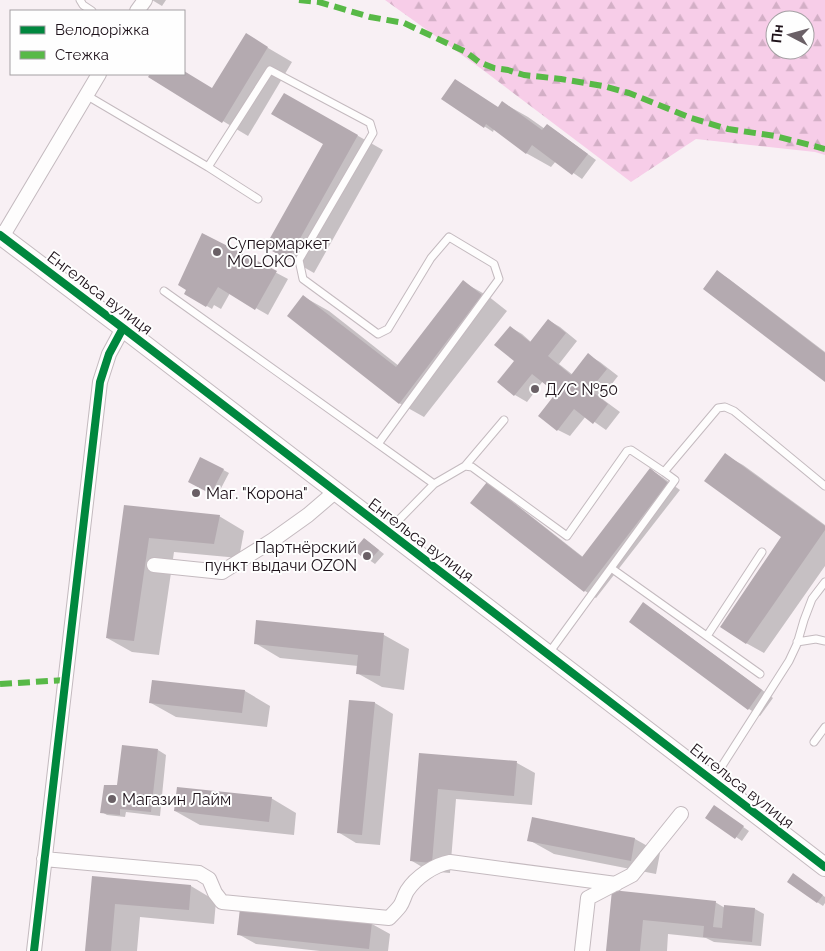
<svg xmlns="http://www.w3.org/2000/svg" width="825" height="951" viewBox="0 0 825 951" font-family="Raleway,sans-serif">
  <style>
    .forest { fill: url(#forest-firs); fill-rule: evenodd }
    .shadow { fill: #0003 }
    .building { fill: #b4aab0 }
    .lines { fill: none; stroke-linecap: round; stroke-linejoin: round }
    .service-casing { stroke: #c4babf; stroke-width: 9 }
    .minor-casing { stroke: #c4babf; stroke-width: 16 }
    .tertiary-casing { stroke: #c4babf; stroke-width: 20 }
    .service { stroke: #fefdfd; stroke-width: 7 }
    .minor { stroke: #fefdfd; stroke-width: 14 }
    .tertiary { stroke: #fefdfd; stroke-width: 18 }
    .quiet { stroke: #58b947; stroke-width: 6; stroke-dasharray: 12 6; stroke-linecap: butt }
    .cycleway-casing { stroke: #fefefe; stroke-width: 11 }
    .cycleway { stroke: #00873e; stroke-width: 8 }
    .poi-dot { fill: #6a6066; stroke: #fefefe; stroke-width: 2 }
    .labels { text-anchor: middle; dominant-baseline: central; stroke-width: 4; stroke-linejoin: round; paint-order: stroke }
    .poi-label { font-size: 16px; fill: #1e121a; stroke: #fefefe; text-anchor: start }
    .street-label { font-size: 16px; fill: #1e121a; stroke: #fefefe }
  </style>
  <defs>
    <pattern id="forest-firs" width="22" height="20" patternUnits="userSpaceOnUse" patternTransform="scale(1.25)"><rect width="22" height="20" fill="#f7cde8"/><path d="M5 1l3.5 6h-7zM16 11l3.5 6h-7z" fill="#d3afc6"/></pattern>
  </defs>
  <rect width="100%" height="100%" fill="#f8f0f4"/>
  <path class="forest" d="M385,0H825V155L815,152L696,139L631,182L483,70ZM775,20H805V50H775Z"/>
  <path class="shadow" d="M152,0H166L162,6Z
    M246,35L292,62L248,136L149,77L151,74H184V72L213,90Z
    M284,94L383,150L314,273L267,246L325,143Z
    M443,99L499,108L503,103L528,117L545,129L556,131L596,160L582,179L556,161L551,167L526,153L494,129L493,132Z
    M203,234L288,279L268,315L230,293L221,309L214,305L212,309L185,293L188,289Z
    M718,272L729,279L825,352V380Z
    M463,282L488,296L507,311L424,417L399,403L304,297L329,311L399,366Z
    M548,320L560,327L577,341L559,364L573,375L588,355L600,362L618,376L601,398L620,412L606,430L586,416L570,436L558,430L540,415L558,393L543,381L527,402L515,395L516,361L510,327L522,334L531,342Z
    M725,455L743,465L825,525V566L764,653L746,643L783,537Z
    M201,458L229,473L217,496L195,485Z
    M651,470L662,477L680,490L596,598L585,591L487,484L499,491L583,557Z
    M125,506L219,516L244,531L239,558L174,552L159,655L132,652L107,638Z
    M365,539L384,554L375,564L355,550Z
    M655,611L773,698L760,716L749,709Z
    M384,635L409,649L404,690L382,687L357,673L358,666L280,658L255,643Z
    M245,691L270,706L267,727L176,717L151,703Z
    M351,701L375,703L393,714L380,845L356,843L338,832Z
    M158,750L166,755L160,816L126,812L125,817L107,815L102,812L119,787Z
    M421,754L517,763L535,773L532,805L456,799L450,873L429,871L412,861Z
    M271,798L296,813L294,835L200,825L175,811Z
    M719,810L749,831L742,841L707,817Z
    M533,819L635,839L660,853L656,874L554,854L529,840Z
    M93,878L191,886L216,901L214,924L140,917L137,951H87Z
    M799,878L825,897V903L823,906L817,902Z
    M614,892L715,902L725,908V906L755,909L764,914L761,946L714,942L706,938L668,934L667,951H608Z
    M372,924L390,934L388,951H320L256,944L238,934Z"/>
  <path class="building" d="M246,33L268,47L222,123L148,77L150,74H184V71L212,88Z
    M455,79L498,107L502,101L542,130L547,124L588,154L572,175L532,145L526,154L486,124L484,128L441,99Z
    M284,93L358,135L288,260L265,247L323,144L271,114Z
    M202,233L277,271L255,310L218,287L206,307L184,294L186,290L178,285Z
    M717,270L825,353V382L703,289Z
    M463,280L482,295L399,404L287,316L303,295L396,367Z
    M548,319L566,333L548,356L571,375L588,353L607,369L590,390L608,404L593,424L574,409L557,431L538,416L556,393L532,374L514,396L497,382L514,361L494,345L510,326L530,342Z
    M725,453L825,526V530L746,644L720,627L781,537L704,481Z
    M200,457L224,469L211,494L188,482Z
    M650,468L668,483L584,592L470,503L487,482L582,557Z
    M124,505L220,515L214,544L149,538L134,641L106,638Z
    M364,538L379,550L368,562L354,550Z
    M643,602L762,690L748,710L629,622Z
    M256,620L384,633L380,676L356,674L358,655L254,644Z
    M152,680L245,690L242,713L149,703Z
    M349,700L375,702L362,835L337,833Z
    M122,745L158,749L151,812L120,809V815L100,813L104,785H117Z
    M419,753L517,761L514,796L438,789L432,863L410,861Z
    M177,787L272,797L269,822L174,811Z
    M714,805L744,826L735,839L705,818Z
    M532,817L635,838L631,861L527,841Z
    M793,873L823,895L817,903L787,882Z
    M92,876L191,885L189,910L115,904L111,951H85Z
    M612,890L716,901L713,927L722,928L724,905L755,908L752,942L703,937L704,926L643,920L640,951H606Z
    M240,908L372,922L369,949L237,935Z"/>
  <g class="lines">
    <defs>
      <path id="service" d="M80,0L83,5L92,11
        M86,95L208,167L270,70L370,123L373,133L299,260L303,279L378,334L388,329L431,258L449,237L494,264L499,279L378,444
        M208,167L258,199
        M164,291L434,484
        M465,466L504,420
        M388,531L434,484L465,466L472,467L567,536L627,451L631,450L664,472
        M611,568L760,674
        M707,636L762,552
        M797,642L816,639L825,641
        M549,653L675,480L664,472L718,408L725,407L734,411L825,486
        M814,742L825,727
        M713,780L789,661L797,644L804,620L812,599L825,582"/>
      <path id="minor" d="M137,11L145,0
        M2,237L99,74
        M154,565L222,572L273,540L308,515L336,491
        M44,859L199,873L209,879L215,893L222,902L389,918C393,914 397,910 400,906C403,902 404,896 407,891C416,877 434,865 450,862L616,884
        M34,951L100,382L109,354L123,328
        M582,951L588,898L632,875L681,814"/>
      <path id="tertiary" d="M0,235L123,328L825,867"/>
    </defs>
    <use href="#service" class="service-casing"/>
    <use href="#minor" class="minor-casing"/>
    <use href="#tertiary" class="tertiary-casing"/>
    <use href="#service" class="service"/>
    <use href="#minor" class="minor"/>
    <use href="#tertiary" class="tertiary"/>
    <path class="quiet" d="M299,0L319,2L370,17L404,23L466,52L479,62L494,68L508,70L524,75L561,79L603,86L629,93L691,118L728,129L775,136L825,149
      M0,684L65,680"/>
    <defs>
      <path id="cycleway" d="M0,235L123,328L825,867
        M34,951L100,382L109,354L123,328"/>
    </defs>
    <use href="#cycleway" class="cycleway-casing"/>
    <use href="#cycleway" class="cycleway"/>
  </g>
  <g class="poi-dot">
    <circle cx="217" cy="252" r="5"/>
    <circle cx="535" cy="389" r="5"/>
    <circle cx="196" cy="493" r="5"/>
    <circle cx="367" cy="556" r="5"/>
    <circle cx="112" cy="799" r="5"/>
  </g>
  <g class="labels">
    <g class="poi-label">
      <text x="227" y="243">Супермаркет<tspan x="227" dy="18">MOLOKO</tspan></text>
      <text x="545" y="389">Д/С №50</text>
      <text x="206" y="493">Маг. "Корона"</text>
      <text x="357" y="547" text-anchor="end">Партнёрский<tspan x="357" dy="18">пункт выдачи OZON</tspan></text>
      <text x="122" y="799">Магазин Лайм</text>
    </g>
    <g class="street-label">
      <text transform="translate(100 293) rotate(37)">Енгельса вулиця</text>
      <text transform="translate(421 540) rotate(37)">Енгельса вулиця</text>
      <text transform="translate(742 786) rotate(38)">Енгельса вулиця</text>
    </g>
  </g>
  <rect x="10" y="10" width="175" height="65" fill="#fefefe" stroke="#a4a0a3"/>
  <rect x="20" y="26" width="25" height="8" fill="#00873e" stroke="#a4a0a3"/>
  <text x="55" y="35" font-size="15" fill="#1e121a">Велодоріжка</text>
  <rect x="20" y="51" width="25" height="8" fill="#58b947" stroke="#a4a0a3"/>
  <text x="55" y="60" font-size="15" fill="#1e121a">Стежка</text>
  <g transform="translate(790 35) rotate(276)"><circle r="24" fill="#fefefe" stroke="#a4a0a3"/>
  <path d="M0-4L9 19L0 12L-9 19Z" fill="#6a6066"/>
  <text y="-8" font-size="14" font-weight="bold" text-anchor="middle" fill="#1e121a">Пн</text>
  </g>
</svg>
